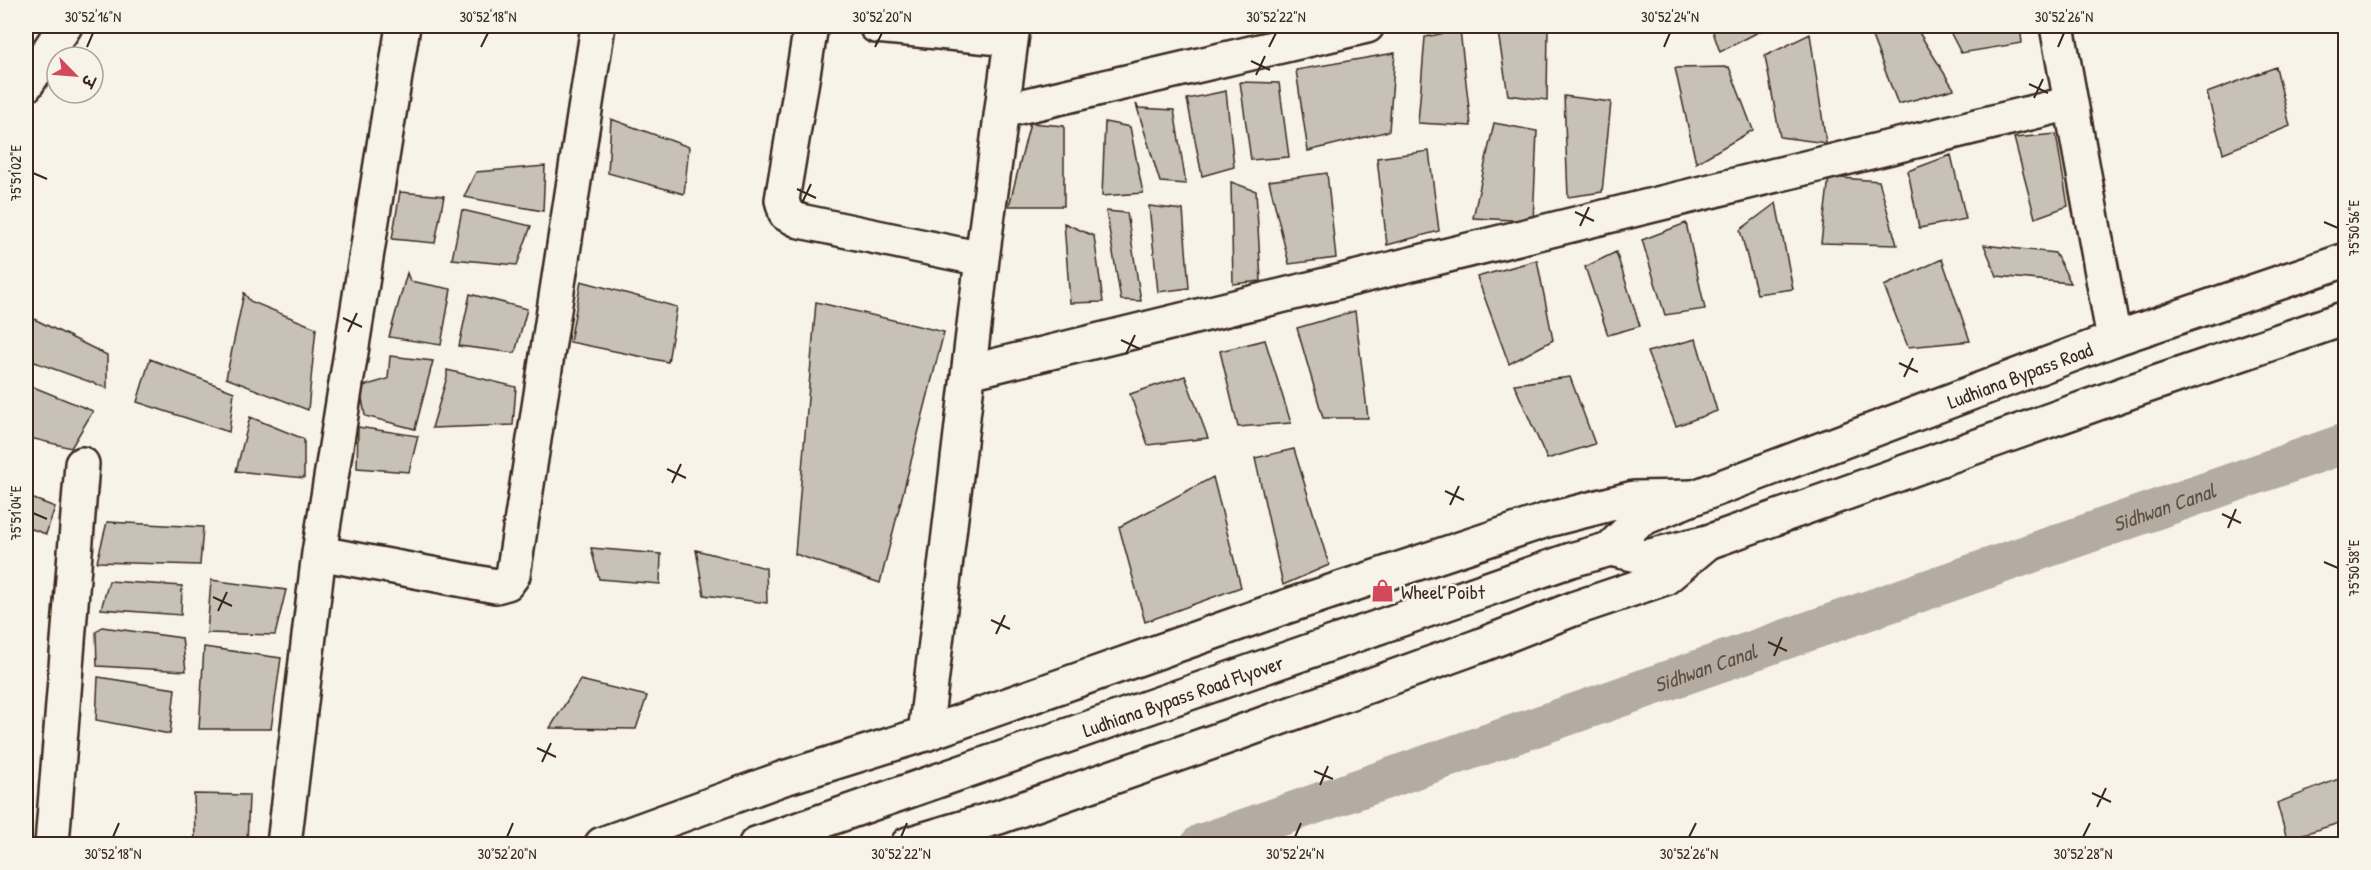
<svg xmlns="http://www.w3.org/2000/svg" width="2371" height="870" viewBox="0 0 2371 870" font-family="'Patrick Hand','Playpen Sans Deva',sans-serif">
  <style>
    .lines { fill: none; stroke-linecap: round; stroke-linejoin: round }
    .canal { stroke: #b4aca0; stroke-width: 40 }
    .building { fill: #c8c1b6; stroke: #3b2a1e; stroke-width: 1.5 }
    .street-casing { stroke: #3b2a1e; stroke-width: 38 }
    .secondary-casing { stroke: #3b2a1e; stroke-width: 38 }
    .highway-casing { stroke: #3b2a1e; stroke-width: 38 }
    .street { stroke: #f7f3e8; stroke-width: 33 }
    .secondary { stroke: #f7f3e8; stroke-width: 33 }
    .highway { stroke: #f7f3e8; stroke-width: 33 }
    .ticks { fill: none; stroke: #3b2a1e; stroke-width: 2 }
    .labels { text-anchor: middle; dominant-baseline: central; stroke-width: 4.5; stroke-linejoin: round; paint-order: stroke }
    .street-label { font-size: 20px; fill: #3b2a1e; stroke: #f7f3e8 }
    .poi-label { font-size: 20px; fill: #3b2a1e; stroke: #f7f3e8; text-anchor: start }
    .water-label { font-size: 21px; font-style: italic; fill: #5f5145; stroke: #f7f3e8 }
    .neatline { fill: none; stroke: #3b2a1e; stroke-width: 2 }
    .ticks-label { font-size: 15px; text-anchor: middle; fill: #3b2a1e }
  </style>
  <rect width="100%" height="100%" fill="#f7f3e8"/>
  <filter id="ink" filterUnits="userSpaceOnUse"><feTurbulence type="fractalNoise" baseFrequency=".0167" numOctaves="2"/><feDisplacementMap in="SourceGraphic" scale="12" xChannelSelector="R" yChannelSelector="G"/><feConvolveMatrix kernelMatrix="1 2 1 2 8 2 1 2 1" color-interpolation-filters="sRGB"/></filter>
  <g filter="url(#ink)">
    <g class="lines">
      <path class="canal" id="s1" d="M1201,844L2346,443"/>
    </g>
    <path class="building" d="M1497,26H1548L1547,100L1508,95Z
      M1711,26H1770L1720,52Z
      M1901,26H1915L1954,89L1898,104L1871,34Z
      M1947,26H2020L2022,43L1961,53Z
      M1460,30L1471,126L1418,123L1425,37Z
      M1810,34L1826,143L1780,137L1765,56Z
      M1395,53L1389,131L1308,151L1296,70Z
      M1729,67L1753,130L1696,163L1675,68Z
      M2276,67L2290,126L2223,153L2207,93Z
      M1240,82L1279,83L1289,157L1251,160Z
      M1226,91L1234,167L1202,176L1187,99Z
      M1564,96L1611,102L1602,192L1568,197Z
      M1136,104L1139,108L1174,110L1186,184L1160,182Z
      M611,119L689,147L684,194L608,173Z
      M1105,122L1130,127L1143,193L1102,196Z
      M1030,123L1064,126V206H1009Z
      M1494,123L1537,131L1533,221L1473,218Z
      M2056,134L2068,206L2035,218L2014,138Z
      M1429,151L1439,231L1387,245L1377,158Z
      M1951,155L1966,219L1919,228L1908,171Z
      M545,166L543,211L464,197L476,172Z
      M1327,173L1336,258L1289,264L1269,181Z
      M1829,177L1879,181L1897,245L1821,243Z
      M1231,182L1256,191L1261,281L1233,284Z
      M400,192L444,196L435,243L392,239Z
      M1776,203L1793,289L1757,294L1740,230Z
      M1149,206L1183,210L1189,288L1158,292Z
      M462,210L531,226L517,265L452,259Z
      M1106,211L1127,213L1141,301L1121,300Z
      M1064,223L1094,236L1103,302L1070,303Z
      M1686,223L1705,309L1665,315L1642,240Z
      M1984,245L2055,253L2071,283L1997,276Z
      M1616,252L1640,326L1608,335L1585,267Z
      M1942,259L1970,341L1908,347L1884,286Z
      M1537,260L1553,340L1509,364L1477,277Z
      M407,273L410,281L451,289L441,345L389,337Z
      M581,281L677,307L668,362L570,342Z
      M244,293L250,301L316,328L308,410L226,378Z
      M470,294L527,309L515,353L459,346Z
      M816,302L944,332L880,583L795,554Z
      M1355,311L1368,418H1323L1297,328Z
      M26,315L107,355V388L26,359Z
      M1696,339L1717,411L1676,426L1647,352Z
      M1265,340L1291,423L1238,427L1220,351Z
      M390,356L433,361L415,429L365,416L360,387L388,379Z
      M150,359L234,392L229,432L137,402Z
      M447,370L516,387L513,425L432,428L447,377Z
      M1185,376L1208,438L1148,445L1130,394Z
      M1570,377L1595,444L1547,459L1514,384Z
      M26,384L93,411L71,448L26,437Z
      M250,417L304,439V478L236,471Z
      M358,427L418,436L409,472L357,468Z
      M1294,449L1329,565L1283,585L1255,458Z
      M1213,477L1241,587L1145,622L1119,527Z
      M26,496L55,507L46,534L26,527Z
      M107,522L203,527L200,565L97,562Z
      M591,548L661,554L660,584L599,579Z
      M696,550L766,568L767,603L704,595Z
      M211,580L286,590L275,635L207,633Z
      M109,581L182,586L181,615L101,609Z
      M102,627L182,638L186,671L97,666L96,632Z
      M204,647L281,658L271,729H199Z
      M98,677L175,689L170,734L96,720Z
      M580,680L647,696L636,729L550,728Z
      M2346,776V821L2287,839L2277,803Z
      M194,794L249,795L247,844H195Z"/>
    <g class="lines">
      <defs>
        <path id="street" d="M811,26L782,200L786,214L800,221L982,259
          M876,26L1011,39
          M2057,26L2114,339
          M1002,111L1367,26
          M969,372L2071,103
          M319,553L403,26
          M925,734L982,259L1013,26
          M52,844L82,464
          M284,844L319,553L496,586L507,583L513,575L598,26"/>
        <path id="secondary" d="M26,85L65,26
          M602,844L781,779L925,734L1282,608L1547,520L1634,498L1695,497
          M908,844L999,817L1241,732L1479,646L1573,609L1665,578L1708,542"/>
        <g id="highway">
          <path d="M1610,549L1646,557L1708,542L2132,391L2346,318"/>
          <path id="s2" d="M756,844L1571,560L1610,549L1639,520L1695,497L2114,339L2346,260"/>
        </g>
      </defs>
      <use href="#street" class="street-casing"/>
      <use href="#secondary" class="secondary-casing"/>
      <use href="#highway" class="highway-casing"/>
      <use href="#street" class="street"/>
      <use href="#secondary" class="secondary"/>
      <use href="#highway" class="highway"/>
    </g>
  </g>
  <path class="ticks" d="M87,47L93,33M481,47L488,33M875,47L882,33M1269,47L1276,33M1664,47L1670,33M2058,47L2064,33M1251,61L1270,70M1256,75L1265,56M2029,84L2048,93M2034,98L2043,79M33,173L47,179M797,189L816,198M802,203L811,184M1575,212L1594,221M2324,222L2338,228M1580,226L1589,207M343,318L362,327M348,332L357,313M1121,340L1140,349M1126,354L1135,335M1899,363L1918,372M1904,377L1913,358M667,469L686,478M672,483L681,464M1445,491L1464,500M1450,505L1459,486M33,513L47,519M2222,514L2241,523M2228,528L2236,509M2324,562L2338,568M213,597L232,606M218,611L227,592M991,620L1010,629M996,634L1005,615M1768,642L1787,651M1774,656L1782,637M537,748L556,757M542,762L551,743M1314,771L1333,779M1320,785L1328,766M2092,793L2111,802M2097,807L2106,788M113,837L119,823M507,837L513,823M901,837L907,823M1295,837L1301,823M1689,837L1696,823M2083,837L2090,823"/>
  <defs>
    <symbol id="shop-bare" viewBox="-9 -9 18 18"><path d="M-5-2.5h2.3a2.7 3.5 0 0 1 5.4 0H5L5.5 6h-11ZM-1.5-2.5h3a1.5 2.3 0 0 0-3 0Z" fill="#d1495b" stroke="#f7f3e8" stroke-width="2.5" paint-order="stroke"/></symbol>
  </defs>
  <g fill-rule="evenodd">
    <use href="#shop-bare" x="1366" y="574" width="33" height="33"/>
  </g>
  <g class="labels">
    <g class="street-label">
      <text stroke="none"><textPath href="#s2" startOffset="1352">Ludhiana Bypass Road</textPath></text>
      <text stroke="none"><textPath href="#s2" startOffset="452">Ludhiana Bypass Road Flyover</textPath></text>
    </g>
    <g class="poi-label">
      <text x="1401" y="591">Wheel Poibt</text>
    </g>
    <g class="water-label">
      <text stroke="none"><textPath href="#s1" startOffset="1020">Sidhwan Canal</textPath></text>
      <text stroke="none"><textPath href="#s1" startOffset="534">Sidhwan Canal</textPath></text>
    </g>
  </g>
  <rect width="2371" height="870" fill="none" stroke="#f7f3e8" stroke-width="66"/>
  <g transform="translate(75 75) rotate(115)"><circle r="28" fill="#f7f3e8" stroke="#aca397" stroke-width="1.5"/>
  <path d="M0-4.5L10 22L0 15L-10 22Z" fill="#d1495b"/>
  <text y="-9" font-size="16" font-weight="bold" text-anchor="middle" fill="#3b2a1e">उ</text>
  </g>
  <rect x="33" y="33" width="2305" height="804" class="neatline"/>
  <g class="ticks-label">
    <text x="93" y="22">30°52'16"N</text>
    <text x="488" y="22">30°52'18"N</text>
    <text x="882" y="22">30°52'20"N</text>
    <text x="1276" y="22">30°52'22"N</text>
    <text x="1670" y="22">30°52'24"N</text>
    <text x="2064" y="22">30°52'26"N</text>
    <text transform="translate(16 173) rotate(-90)" y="5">75°51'02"E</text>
    <text transform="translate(2354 228) rotate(-90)" y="5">75°50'56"E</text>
    <text transform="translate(16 513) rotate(-90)" y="5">75°51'04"E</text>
    <text transform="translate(2354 568) rotate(-90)" y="5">75°50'58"E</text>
    <text x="113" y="859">30°52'18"N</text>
    <text x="507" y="859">30°52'20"N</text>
    <text x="901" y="859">30°52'22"N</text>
    <text x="1295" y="859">30°52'24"N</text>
    <text x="1689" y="859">30°52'26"N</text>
    <text x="2083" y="859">30°52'28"N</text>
  </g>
</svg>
